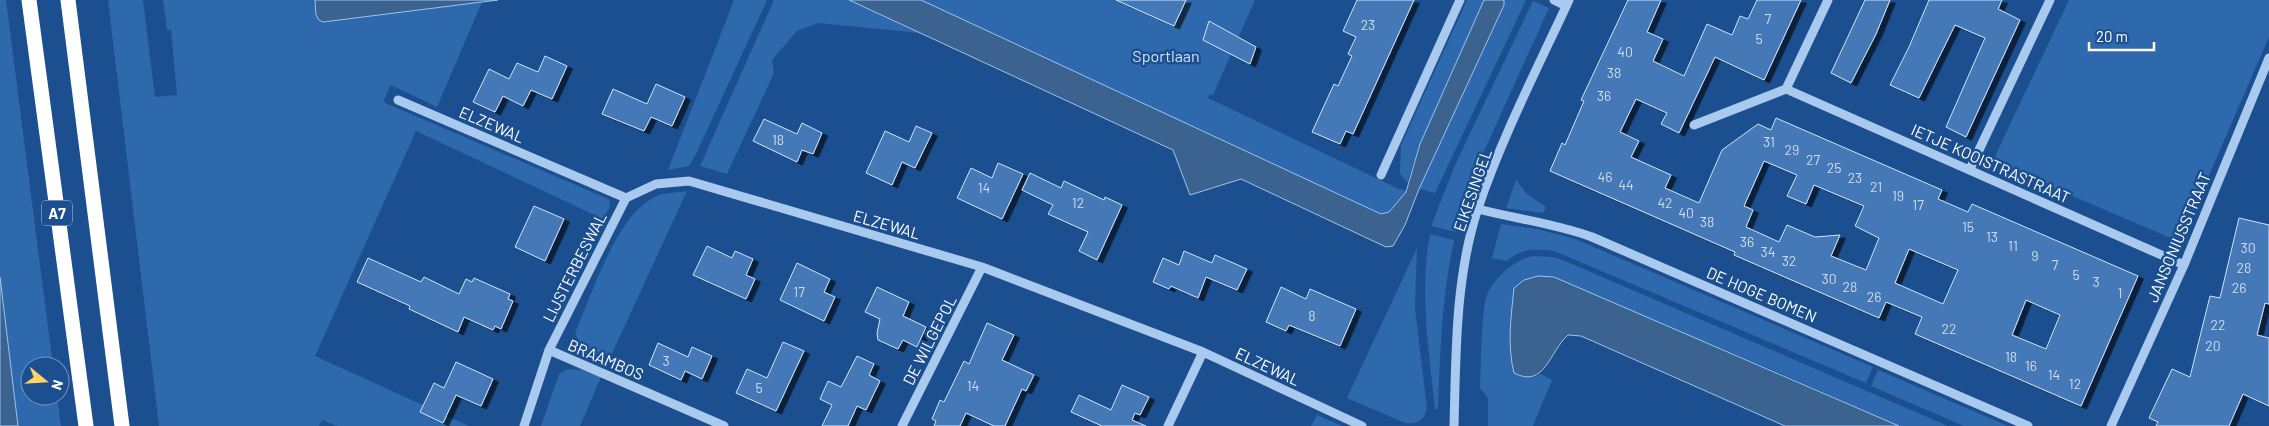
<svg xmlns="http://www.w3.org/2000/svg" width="2269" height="426" viewBox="0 0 2269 426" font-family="Barlow,sans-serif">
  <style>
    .green { fill: #2e69ad }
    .water { fill: #3c6290; stroke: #9cc4f0 }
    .building { fill: #4478b7; stroke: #cfe3fa; fill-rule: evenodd; filter: url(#shadow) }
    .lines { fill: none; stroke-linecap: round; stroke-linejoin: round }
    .minor { stroke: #a9c9ee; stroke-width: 9 }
    .highway { stroke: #fff; stroke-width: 15 }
    .labels { text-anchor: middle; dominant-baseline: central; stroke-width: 5; stroke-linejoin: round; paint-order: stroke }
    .number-label { font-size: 14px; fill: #d0dded }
    .shield { fill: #1b4f8f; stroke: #bbcadd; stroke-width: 1 }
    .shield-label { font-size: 15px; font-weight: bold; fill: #fff }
    .park-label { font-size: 16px; fill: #cfe3fa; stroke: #1b4f8f }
    .street-label { font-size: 16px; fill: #fff; stroke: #1b4f8f }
  </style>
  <defs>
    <filter id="shadow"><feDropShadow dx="5.5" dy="3" stdDeviation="0" flood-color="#0009"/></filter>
  </defs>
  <rect width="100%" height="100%" fill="#1b4f8f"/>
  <path class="green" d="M0,0H6L53,366H30V396H57L61,426H18L0,277Z
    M108,0H143L155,97L177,95L171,30H167L163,0H315L316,15L323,22L482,2L437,107L391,85L383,102L606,198L609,199L610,207L603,219L416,131L315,356L469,426H337L322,420L319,426H159Z
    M734,0H767L696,154L689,166L668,170Z
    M774,0H849L920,33L818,23L797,31L772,60L774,73L727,174L700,166Z
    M921,0H1255L1213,95L1210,94L1208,98L1399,189L1406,190V192L1389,212L1381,214Z
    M1467,0H1484L1420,144L1407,183L1400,173L1401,145Z
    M1504,0H1526L1435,193L1419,189L1504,5Z
    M2069,0H2269V37L2180,242L1995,163L1996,154Z
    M1533,1L1549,8L1475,171L1456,232L1431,226L1456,163Z
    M1516,180L1527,194L1546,207L1543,213L1506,208Z
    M687,191L609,360C595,353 581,349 575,333C592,295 617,212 657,196C665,192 678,193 687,191Z
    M1501,224L1537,229L1575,239L1873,367L1866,383L1554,251C1537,249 1520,248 1507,261L1492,258Z
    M1430,234L1454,240C1442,297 1440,350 1438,409H1435C1429,350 1419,293 1430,234Z
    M1417,248L1415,309L1427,409C1424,420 1417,425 1405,423L1347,398Z
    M1532,256L1553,257L1565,261L1948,426H1899L1763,366L1548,276L1531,378L1541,374L1552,380L1533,426H1488V398L1480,388C1481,369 1481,306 1488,292C1497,275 1514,261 1532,256Z
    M568,369L582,370L601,377L580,426H541L559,374Z
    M1878,370L2008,426H1964L1871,386Z
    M1317,415L1342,426H1311Z"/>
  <path class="water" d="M315,0H498L323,22L319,20L316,15Z
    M849,0H921L1381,214L1389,212L1406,192L1420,144L1484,0H1504V5L1419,189L1405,225L1393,246L1386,247L1241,179L1190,195L1173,150Z
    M1538,276L1554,277L1899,426H1785L1581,336L1568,335C1549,352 1545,389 1514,373C1507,345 1511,317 1514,288L1524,280Z
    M0,277L18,426H0Z"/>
  <path class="building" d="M1116,0H1186L1174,26Z
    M1357,0H1414L1353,134L1346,131L1340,144L1312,132L1334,84L1338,86L1352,56L1348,54L1356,37L1343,31Z
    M1628,0H1661L1647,32L1663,39L1653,61L1684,76L1707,24L1732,35L1740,16L1748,19L1757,0H1801L1764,80L1715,57L1679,133L1661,124L1667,113L1636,99L1620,132L1639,141L1631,157L1671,175L1665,188L1699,203L1722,150L1758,124L1771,130L1776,118L1942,190L1938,199L1968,212L1972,204L2138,276L2081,406L1915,334L1922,317L1886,302L1879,318L1734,255L1735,252L1550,171L1562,143L1565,145L1584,101L1581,100ZM1764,161L1797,175L1787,196L1806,204L1814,185L1864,206L1855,226L1879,238L1866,270L1831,256L1840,235L1815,237L1787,225L1779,242L1746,227L1753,210L1744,206ZM1909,249L1958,270L1943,304L1895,283ZM2026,300L2060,315L2046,349L2012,335Z
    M1865,0H1890L1876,34L1851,83L1831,73Z
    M1929,0H2002L1998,9L2020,20L1966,137L1946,127L1985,38L1955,25L1919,98L1890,85L1909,47Z
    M1209,21L1256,47L1250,64L1203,40Z
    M545,56L567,66L552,99L531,90L523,106L503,96L495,112L473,102L489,69L509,79L517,63L538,72Z
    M656,84L685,97L672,126L651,117L644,131L602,114L613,89L647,104Z
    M764,119L797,134L802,123L822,133L813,154L802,150L797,162L753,141Z
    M916,126L932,133L915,168L902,162L892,185L866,173L885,131L909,142Z
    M998,163L1023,174L1002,219L957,198L971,168L992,178Z
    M1030,173L1061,188L1064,181L1104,200L1105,197L1122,205L1097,260L1079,251L1088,232L1048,214L1053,205L1022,190Z
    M534,206L564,219L545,261L515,247Z
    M2239,218L2269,225V304L2265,303L2257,335L2269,338V406L2243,394L2229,426H2156L2158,422L2149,418L2172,369L2190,377L2210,296L2220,298Z
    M707,246L732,258L735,251L753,259L746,275L755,279L746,299L693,275Z
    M1184,251L1212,263L1215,255L1247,269L1237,290L1206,277L1198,298L1171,286L1169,289L1153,282L1163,258L1179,265Z
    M368,258L421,282L424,277L459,294L466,279L472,282L474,278L510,294L508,299L513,301L501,329L495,326L493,330L464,317L458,332L409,309L410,306L357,282Z
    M797,263L830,279L824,292L835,297L824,321L780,300Z
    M877,287L909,302L903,316L926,327L917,347L903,340L898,349L878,340L877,333L880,319L865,312Z
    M1281,287L1306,299L1310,289L1356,309L1340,346L1289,325L1286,331L1266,322Z
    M987,323L1014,335L1002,360L1034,375L1026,391L1022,389L1005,426H994L966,413L960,426H934L936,421L932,419L940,400L944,402L964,361L969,364Z
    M783,342L804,351L776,411L736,393L747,369L767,378Z
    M658,343L688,357L692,347L712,356L702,379L685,371L681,380L649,365Z
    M857,356L874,364L869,375L880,381L866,410L857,406L848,426H822L832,405L820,399L828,381L841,387Z
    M456,362L493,379L481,406L456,395L443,423L420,412L434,383L444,388Z
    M1122,385L1149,397L1140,415L1135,413L1132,420L1146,426H1102L1071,412L1079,395L1111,410Z"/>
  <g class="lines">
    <path class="minor" d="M1554,0L1566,6
      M1786,89L2184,265
      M398,100L626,198L656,184L689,181L982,267L1203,352L1362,426
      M1694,125L1786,89L1828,0
      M1970,169L2050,0
      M1381,175L1460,0
      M1478,209C1516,219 1554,223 1592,237L2028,426
      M549,350L724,426
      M524,426L549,350L626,198
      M902,426L982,267
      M1168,426L1203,352
      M1454,426C1456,354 1455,278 1478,208C1502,137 1537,69 1569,0
      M2111,426L2184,265L2269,58"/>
    <path class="highway" d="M29,0L86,426
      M68,0L122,426"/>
  </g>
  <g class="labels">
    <g class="number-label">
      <text x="1768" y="18">7</text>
      <text x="1368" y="24">23</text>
      <text x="1759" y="38">5</text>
      <text x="1625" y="51">40</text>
      <text x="1614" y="72">38</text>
      <text x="1604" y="95">36</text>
      <text x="778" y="139">18</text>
      <text x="1769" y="141">31</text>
      <text x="1792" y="149">29</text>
      <text x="1813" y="159">27</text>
      <text x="1834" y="167">25</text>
      <text x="1605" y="176">46</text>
      <text x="1855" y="177">23</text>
      <text x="1626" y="184">44</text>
      <text x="1876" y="186">21</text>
      <text x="984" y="187">14</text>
      <text x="1898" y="195">19</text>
      <text x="1078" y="202">12</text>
      <text x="1665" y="202">42</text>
      <text x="1918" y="204">17</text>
      <text x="1686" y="212">40</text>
      <text x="1707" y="221">38</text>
      <text x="1968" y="226">15</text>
      <text x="1992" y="236">13</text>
      <text x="1747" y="241">36</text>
      <text x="2013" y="245">11</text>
      <text x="2248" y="247">30</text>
      <text x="1768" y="251">34</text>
      <text x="2035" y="255">9</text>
      <text x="1789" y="260">32</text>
      <text x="2055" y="264">7</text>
      <text x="2244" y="267">28</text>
      <text x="2076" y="274">5</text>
      <text x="1829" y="278">30</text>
      <text x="2096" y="281">3</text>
      <text x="1850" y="286">28</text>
      <text x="2239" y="287">26</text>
      <text x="799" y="291">17</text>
      <text x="2120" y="292">1</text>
      <text x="1874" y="296">26</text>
      <text x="1312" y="315">8</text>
      <text x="2218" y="324">22</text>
      <text x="1949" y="328">22</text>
      <text x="2213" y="345">20</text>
      <text x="2011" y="356">18</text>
      <text x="666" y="360">3</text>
      <text x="2031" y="365">16</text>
      <text x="2054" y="374">14</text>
      <text x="2075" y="383">12</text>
      <text x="973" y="385">14</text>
      <text x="759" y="387">5</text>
    </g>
    <rect class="shield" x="42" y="200.5" width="30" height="25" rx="4"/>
    <g class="shield-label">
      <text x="57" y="213">A7</text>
    </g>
    <g class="park-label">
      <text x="1166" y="55">Sportlaan</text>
    </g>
    <g class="street-label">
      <text transform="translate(492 124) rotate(23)">ELZEWAL</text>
      <text transform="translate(1991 163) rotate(24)">IETJE KOOISTRASTRAAT</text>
      <text transform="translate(1472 190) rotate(-71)">EIKESINGEL</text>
      <text transform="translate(887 224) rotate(16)">ELZEWAL</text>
      <text transform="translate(2178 237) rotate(-67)">JANSONIUSSTRAAT</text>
      <text transform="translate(574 267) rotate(-63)">LIJSTERBESWAL</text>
      <text transform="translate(1762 294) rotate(23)">DE HOGE BOMEN</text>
      <text transform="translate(929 340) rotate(-63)">DE WILGEPOL</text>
      <text transform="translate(606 359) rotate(23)">BRAAMBOS</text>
      <text transform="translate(1268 366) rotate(25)">ELZEWAL</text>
    </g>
  </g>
  <g transform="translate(45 381) rotate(108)"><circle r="24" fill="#1b4f8f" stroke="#7695bc"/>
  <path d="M0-4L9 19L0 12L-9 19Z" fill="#ffd166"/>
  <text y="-8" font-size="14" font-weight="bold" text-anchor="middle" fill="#ffffff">N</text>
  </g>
  <path d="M2089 42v8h65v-8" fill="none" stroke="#ffffff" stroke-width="2.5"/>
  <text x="2096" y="42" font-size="15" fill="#ffffff" stroke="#1b4f8f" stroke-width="4" paint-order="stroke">20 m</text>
</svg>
